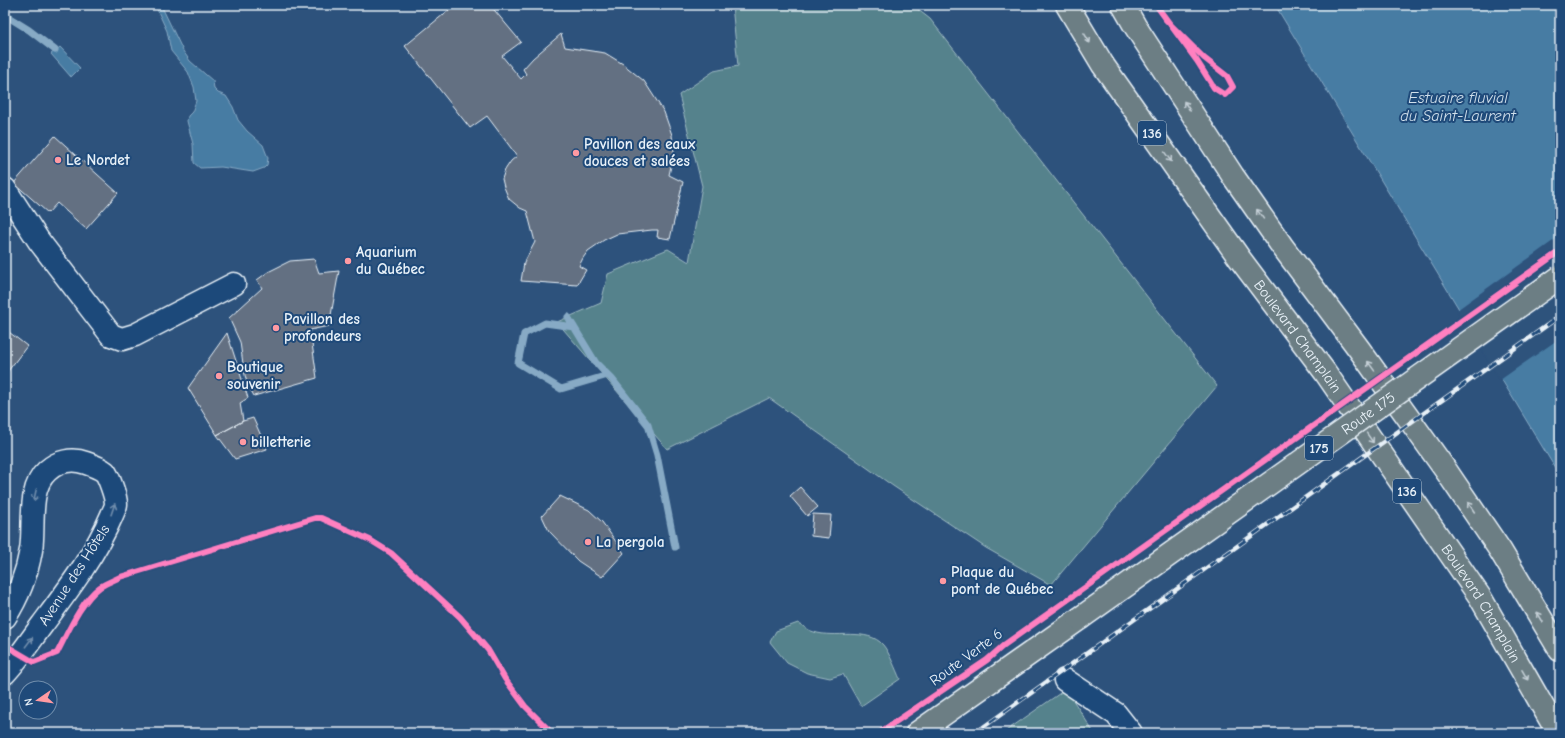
<svg xmlns="http://www.w3.org/2000/svg" width="1565" height="738" viewBox="0 0 1565 738" font-family="'Comic Neue',sans-serif">
  <style>
    .green { fill: #54828c; stroke: #9ebac2 }
    .water { fill: #467ba3; stroke: #87aac5 }
    .pier { fill: #2d527c }
    .lines { fill: none; stroke-linecap: round; stroke-linejoin: round }
    .stream { stroke: #87aac5; stroke-width: 7 }
    .building { fill: #637082; stroke: #e8f1f8 }
    .minor-casing { stroke: #e8f1f8; stroke-width: 25 }
    .major-casing { stroke: #e8f1f8; stroke-width: 25 }
    .highway-casing { stroke: #e8f1f8; stroke-width: 25 }
    .minor { stroke: #1f4a7a; stroke-width: 22 }
    .major { stroke: #6c7e84; stroke-width: 22 }
    .highway { stroke: #6c7e84; stroke-width: 22 }
    .rail-casing { stroke: #e8f1f8; stroke-width: 4.5 }
    .rail { stroke: #1f4a7a; stroke-width: 3; stroke-dasharray: 9; stroke-linecap: butt }
    .highway-bridge-casing { stroke: #e8f1f8; stroke-width: 25; stroke-linecap: butt }
    .highway-bridge { stroke: #6c7e84; stroke-width: 22 }
    .cycleway-casing { stroke: #1f4a7a; stroke-width: 8 }
    .cycleway { stroke: #ff80c0; stroke-width: 6 }
    .oneway { stroke: #c3ced5 }
    .oneway2 { stroke: #6f8dac }
    .poi-dot { fill: #ff9aa2; stroke: #1f4a7a; stroke-width: 1.5 }
    .labels { text-anchor: middle; dominant-baseline: central; stroke-width: 4; stroke-linejoin: round; paint-order: stroke }
    .shield { fill: #1f4a7a; stroke: #acbfd2; stroke-width: 1 }
    .shield-label { font-size: 14px; font-weight: bold; fill: #e8f1f8 }
    .poi-label { font-size: 15px; font-weight: bold; fill: #e8f1f8; stroke: #1f4a7a; text-anchor: start }
    .street-label { font-size: 15px; fill: #e8f1f8; stroke: #1f4a7a }
    .water-label { font-size: 16px; font-style: italic; fill: #d0dfeb; stroke: #1f4a7a }
  </style>
  <rect width="100%" height="100%" fill="#2d527c"/>
  <filter id="ink" filterUnits="userSpaceOnUse"><feTurbulence type="fractalNoise" baseFrequency=".025" numOctaves="2"/><feDisplacementMap in="SourceGraphic" scale="8" xChannelSelector="R" yChannelSelector="G"/><feConvolveMatrix kernelMatrix="1 2 1 2 8 2 1 2 1" color-interpolation-filters="sRGB"/></filter>
  <g filter="url(#ink)">
    <path class="green" d="M732,5H912L930,19L1217,386L1051,585L986,548L893,486L769,398L667,449L557,322L601,303L608,274L668,249L689,262L702,186L679,95L714,71L738,66Z
      M798,623C803,626 809,631 814,632C834,639 868,627 883,645C889,652 896,670 900,679L861,706L843,674L830,678L807,673L787,663L770,642L776,631Z
      M1066,689L1094,733H1003Z"/>
    <path class="water" d="M155,5H161L183,51L190,61L213,81L214,89L218,93L226,96L233,107L238,120L247,131L263,145L268,158L267,165L264,168L253,172L221,167L200,168L194,163L193,144L187,121L188,116L192,112L196,101L194,87L188,72L171,51L167,31Z
      M1275,5H1560V476Z
      M60,47L80,68L71,77L51,54Z"/>
    <path class="pier" d="M1560,236V338L1500,380L1457,310Z"/>
    <g class="lines">
      <path class="stream" d="M5,15L29,30L55,50
        M568,317L596,363L612,379L648,425L657,455L675,547
        M574,327L545,323L524,334L518,363L561,389L608,375"/>
    </g>
    <path class="building" d="M455,5H490L521,42L502,56L521,79L526,74L523,69L533,58L561,34L565,47L605,53L623,64L644,81L664,112L672,135L674,152L669,175L683,182L670,239L657,237L658,230H652L617,234L604,240L588,251L583,258L579,266L586,270L577,285L521,281L524,263L535,242L527,211L520,208L509,199L504,187L502,179L505,170L511,161L517,156L487,116L470,128L405,46Z
      M55,136L118,193L86,229L57,203L48,213L14,183Z
      M314,259L319,273L339,271L329,326L310,330L317,378L254,396L247,383L244,371L240,342L229,318L262,288L257,280L268,272L290,261Z
      M5,329L27,346L5,375Z
      M227,333L248,398L240,403L243,421L217,435L188,388Z
      M253,418L267,449L235,459L217,435L243,421Z
      M800,487L818,507L807,516L790,496Z
      M560,496L589,510L602,522L624,553L602,577L578,561L549,531L542,516Z
      M813,514L831,515L829,538L811,536Z"/>
    <g class="lines">
      <defs>
        <path id="minor" d="M5,189L39,241L111,335L122,339L135,335L234,284
          M5,617C18,597 27,573 31,550C35,526 27,489 47,471C58,461 72,458 86,463C92,465 100,468 105,472C109,477 116,497 116,504C116,507 113,512 112,515C95,555 68,590 42,625C30,641 19,658 5,673
          M1065,680L1116,714L1131,733"/>
        <g id="major">
          <path id="s1" d="M1067,5L1103,65L1240,259L1325,372L1480,597L1558,733"/>
          <path d="M1123,5L1135,26L1233,176L1282,246L1359,349L1447,472L1500,550L1560,650"/>
        </g>
        <path id="highway" d="M917,733L1079,619"/>
      </defs>
      <use href="#minor" class="minor-casing"/>
      <use href="#major" class="major-casing"/>
      <use href="#highway" class="highway-casing"/>
      <use href="#minor" class="minor"/>
      <use href="#major" class="major"/>
      <use href="#highway" class="highway"/>
      <defs>
        <path id="rail" d="M975,733L1560,316"/>
      </defs>
      <use href="#rail" class="rail-casing"/>
      <use href="#rail" class="rail"/>
      <defs>
        <g id="highway-bridge">
          <path id="s2" d="M1079,619L1560,277"/>
        </g>
      </defs>
      <use href="#highway-bridge" class="highway-bridge-casing"/>
      <use href="#highway-bridge" class="highway-bridge"/>
      <defs>
        <path id="cycleway" d="M1156,5L1197,61L1214,88L1225,95L1233,87L1227,76L1204,58L1166,20
          M5,645L34,662L57,653C68,632 81,601 100,587C106,583 114,580 120,577L315,518H321L370,540L391,553L460,617L488,650L505,679L525,706L552,733
          M879,733L987,660L1004,645L1066,601L1560,251"/>
      </defs>
      <use href="#cycleway" class="cycleway-casing"/>
      <use href="#cycleway" class="cycleway"/>
    </g>
    <defs><path id="oneway-shaft" d="M-6 0H5M1.5-3L5.5 0L1.5 3" fill="none" stroke-width="1.6" stroke-linecap="round" stroke-linejoin="round"/></defs>
    <g class="oneway">
      <use href="#oneway-shaft" transform="translate(1087 38) rotate(59)"/>
      <use href="#oneway-shaft" transform="translate(1187 106) rotate(-123)"/>
      <use href="#oneway-shaft" transform="translate(1168 157) rotate(55)"/>
      <use href="#oneway-shaft" transform="translate(1260 214) rotate(-125)"/>
      <use href="#oneway-shaft" transform="translate(1371 366) rotate(-126)"/>
      <use href="#oneway-shaft" transform="translate(1370 438) rotate(55)"/>
      <use href="#oneway-shaft" transform="translate(1471 507) rotate(-124)"/>
      <use href="#oneway-shaft" transform="translate(1540 617) rotate(-121)"/>
      <use href="#oneway-shaft" transform="translate(1525 675) rotate(60)"/>
    </g>
    <g class="oneway2">
      <use href="#oneway-shaft" transform="translate(35 495) rotate(103)"/>
      <use href="#oneway-shaft" transform="translate(113 509) rotate(-71)"/>
      <use href="#oneway-shaft" transform="translate(29 642) rotate(-53)"/>
    </g>
  </g>
  <g class="poi-dot">
    <circle cx="576" cy="153" r="4"/>
    <circle cx="58" cy="160" r="4"/>
    <circle cx="348" cy="261" r="4"/>
    <circle cx="276" cy="328" r="4"/>
    <circle cx="219" cy="376" r="4"/>
    <circle cx="243" cy="442" r="4"/>
    <circle cx="588" cy="542" r="4"/>
    <circle cx="943" cy="581" r="4"/>
  </g>
  <g class="labels">
    <g class="shield">
      <rect x="1138" y="121" width="28" height="24" rx="3"/>
      <rect x="1305" y="436" width="28" height="24" rx="3"/>
      <rect x="1393" y="479" width="28" height="24" rx="3"/>
    </g>
    <g class="shield-label">
      <text x="1152" y="133">136</text>
      <text x="1319" y="448">175</text>
      <text x="1407" y="491">136</text>
    </g>
    <g class="poi-label">
      <text x="584" y="144">Pavillon des eaux<tspan x="584" dy="17">douces et salées</tspan></text>
      <text x="66" y="160">Le Nordet</text>
      <text x="356" y="252">Aquarium<tspan x="356" dy="17">du Québec</tspan></text>
      <text x="284" y="319">Pavillon des<tspan x="284" dy="17">profondeurs</tspan></text>
      <text x="227" y="367">Boutique<tspan x="227" dy="17">souvenir</tspan></text>
      <text x="251" y="442">billetterie</text>
      <text x="596" y="542">La pergola</text>
      <text x="951" y="572">Plaque du<tspan x="951" dy="17">pont de Québec</tspan></text>
    </g>
    <g class="street-label">
      <text stroke="none"><textPath href="#s1" startOffset="404">Boulevard Champlain</textPath></text>
      <text stroke="none"><textPath href="#s2" startOffset="355">Route 175</textPath></text>
      <text transform="translate(74 575) rotate(-57)">Avenue des Hôtels</text>
      <text stroke="none"><textPath href="#s1" startOffset="728">Boulevard Champlain</textPath></text>
      <text transform="translate(966 657) rotate(-36)">Route Verte 6</text>
    </g>
    <g class="water-label">
      <text x="1458" y="98">Estuaire fluvial<tspan x="1458" dy="18">du Saint-Laurent</tspan></text>
    </g>
  </g>
  <rect width="1565" height="738" fill="none" stroke="#1f4a7a" stroke-width="20"/>
  <rect x="10" y="10" width="1545" height="718" fill="none" stroke="#e8f1f8" stroke-width="1.5" filter="url(#ink)"/>
  <g transform="translate(38 700) rotate(257)"><circle r="19" fill="#1f4a7a" stroke="#6f8dac"/>
  <path d="M0-3L7 15L0 10L-7 15Z" fill="#ff9aa2"/>
  <text y="-6" font-size="11" font-weight="bold" text-anchor="middle" fill="#e8f1f8">N</text>
  </g>
</svg>
